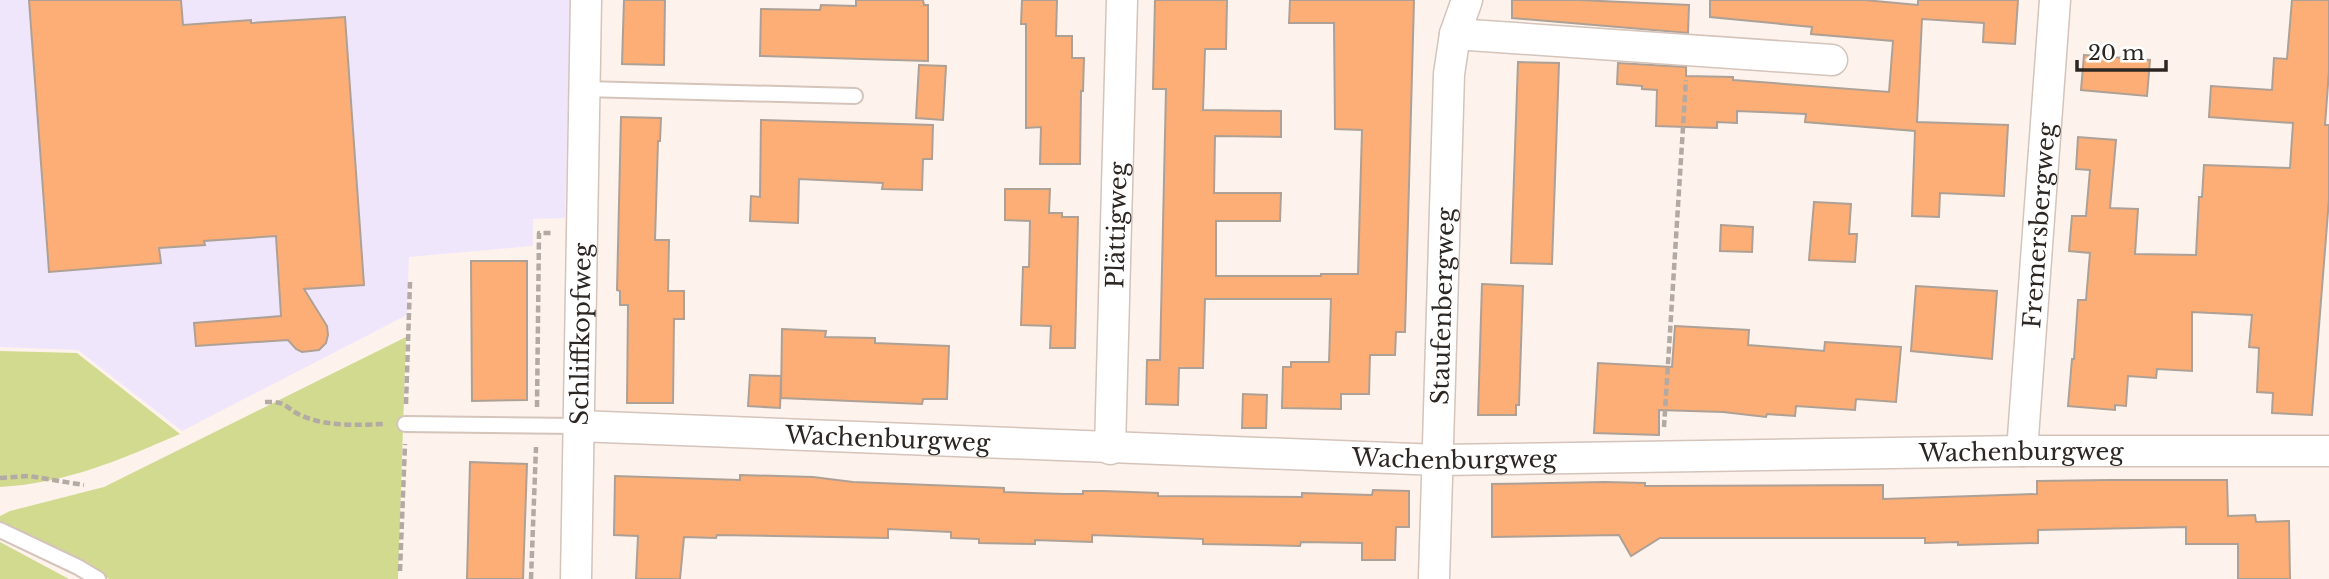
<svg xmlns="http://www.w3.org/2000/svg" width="2329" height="579" viewBox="0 0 2329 579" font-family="'Libre Baskerville',serif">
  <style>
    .commercial { fill: #f0e6fb }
    .green { fill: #d1da8e }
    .building { fill: #fcae76; stroke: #afa095; stroke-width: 2 }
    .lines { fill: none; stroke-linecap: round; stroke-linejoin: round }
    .service-casing { stroke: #d4c4ba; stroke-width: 18 }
    .minor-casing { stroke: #d4c4ba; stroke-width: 33 }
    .path { stroke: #b3aaa4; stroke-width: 4.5; stroke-dasharray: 7 3.5; stroke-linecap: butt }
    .service { stroke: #fff; stroke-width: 14 }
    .minor { stroke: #fff; stroke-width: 30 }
    .labels { text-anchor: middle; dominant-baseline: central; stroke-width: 5; stroke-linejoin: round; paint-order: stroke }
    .street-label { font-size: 24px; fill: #2d2723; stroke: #fff }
  </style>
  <rect width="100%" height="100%" fill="#fdf3ec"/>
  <path class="commercial" d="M0,0H571L565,218L533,219V246L409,257L407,315L182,431L78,350L0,347Z"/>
  <path class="green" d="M406,337L398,579H109L83,563L0,521V516L10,511L104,487Z
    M0,351L77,353L180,434C119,460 68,483 0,487Z
    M0,542L69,579H0Z"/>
  <path class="building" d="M29,0H181L183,25L251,20V23L345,17L364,285L304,289L327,326L328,335L326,343L319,350L302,352L296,349L288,340L196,346L194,323L281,316L276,236L204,241L205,245L159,248L161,263L49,272Z
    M624,0H665L664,65L622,64Z
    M856,0H923L924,5H928V61L760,56L761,9L820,10L821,5L856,6Z
    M1022,0H1057L1056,36H1072V58H1084L1083,91H1081L1080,164H1040L1041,127L1026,128V24H1021Z
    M1155,0H1227L1226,49H1205L1203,110L1281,111V137L1215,136L1214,193H1281L1280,221H1216V276H1321V274H1358L1362,130L1335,129L1334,23H1289L1290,0H1414L1405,332H1396L1395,355H1370L1369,394H1341V409L1282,408L1283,367H1291V362H1329L1331,299H1205L1203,368H1179L1178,405L1146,404L1147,360H1160L1166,89H1153Z
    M1512,0H1579L1689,5L1688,33L1512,18Z
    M1710,0H1864L1918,5V0H2018L2015,44L1983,42L1984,23L1922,19L1917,122L2008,125L2004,196L1940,193L1939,217L1912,216L1915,131L1805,122L1806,114L1737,111V123L1717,122V128L1656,126L1657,90L1642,89V86L1617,84L1618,63L1686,67V76L1733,77V80L1889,92L1893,41L1811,34L1812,27L1710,17Z
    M2292,0H2329V71L2325,125H2329V199L2312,415L2272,413L2273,393L2257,392L2259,348L2249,347L2252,315L2192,312V371L2157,369L2156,378L2128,376L2126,406L2115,405V410L2068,406L2072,359H2074L2078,300H2086L2090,253L2069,251L2072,216H2086L2090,170L2076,169L2078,137L2116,140L2110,208L2138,209L2135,254L2196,255L2199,197H2202L2204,165L2290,168L2293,123L2209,117L2211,86L2272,90L2274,58L2287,59Z
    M2084,55L2150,60L2147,96L2081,90Z
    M1518,62L1559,63L1552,264L1511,263Z
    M919,65L946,66L943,120L916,118Z
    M621,117L661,118L660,141H658L655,240H669L668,291H684V319H674L673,403H627L628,305H620V291L617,290Z
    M761,120L933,125L932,159H923L922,190L882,189L883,183L799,179L798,223L750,221L751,196L760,197Z
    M1005,189H1050L1049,213H1062V217H1078L1075,348H1050L1051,326L1021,325L1023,267H1029L1030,221L1005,220Z
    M1814,202L1851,204L1849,234H1857L1855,262L1809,260Z
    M1721,225L1753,227L1752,252L1720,251Z
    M471,261H527V400L472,401Z
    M1482,284L1523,286L1519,405H1516V415H1478Z
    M1916,286L1997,291L1992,359L1911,351Z
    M1675,326L1749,330L1748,345L1824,351L1825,342L1901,347L1896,402L1856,399L1855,410L1796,406L1795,416L1767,414L1766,417L1723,412L1659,410V435L1594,433L1598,363L1672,367Z
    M782,329L826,331L825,337L875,338V343L949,346L947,399H923L922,404L781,398Z
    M750,375L781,376L780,408L748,406Z
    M1243,394L1267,395L1266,428H1242Z
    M470,462L527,464L523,579H467Z
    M740,475L813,477L853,482L981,487L1004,488V492L1065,494H1083V491H1104L1158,493V496L1302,497V493L1372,495L1373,490L1409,491V527H1396L1395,560H1362V543L1301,542L1300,546L1258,545L1203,544V539L1092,535V542L1035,540V544L979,543V539L951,538V532L888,529V538L717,535L716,538L684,537L680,579H636L638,536L614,535L615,476L740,480Z
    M2110,480H2227L2228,516L2255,515L2256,522L2289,521L2290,579H2238V544H2186V527L2038,530V543L1958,545V542L1925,543V538H1660L1631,556L1619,535L1492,537V484L1604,482L1645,483V486L1883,485V499L2037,494V481Z"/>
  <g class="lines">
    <defs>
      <path id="service" d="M584,89L855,96
        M405,424L578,426
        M0,530L78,567L98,579"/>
      <g id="minor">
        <path d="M1455,34L1832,60"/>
        <path id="s1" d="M578,426L1439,460L2022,451H2329"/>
        <path id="s2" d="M1110,449L1122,0"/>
        <path id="s3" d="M2022,451L2055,0"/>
        <path id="s4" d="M576,579L586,0"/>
        <path id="s5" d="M1434,579L1449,74L1455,34L1467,0"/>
      </g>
    </defs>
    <use href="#service" class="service-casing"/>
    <use href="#minor" class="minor-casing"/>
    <path class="path" d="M265,402C287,401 284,407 300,415C327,427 356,425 384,424
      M406,404L410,282
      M537,407L539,233H553
      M1664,427L1686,80
      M0,478L29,476L84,485
      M400,571L405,444
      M531,579L536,447"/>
    <use href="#service" class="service"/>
    <use href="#minor" class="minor"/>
  </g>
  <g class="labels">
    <g class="street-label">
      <text stroke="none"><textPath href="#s2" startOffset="224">Plättigweg</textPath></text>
      <text stroke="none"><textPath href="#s3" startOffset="226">Fremersbergweg</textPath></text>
      <text stroke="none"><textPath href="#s5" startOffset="273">Staufenbergweg</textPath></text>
      <text stroke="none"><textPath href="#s4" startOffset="245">Schliffkopfweg</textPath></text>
      <text stroke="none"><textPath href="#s1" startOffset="310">Wachenburgweg</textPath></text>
      <text stroke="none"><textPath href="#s1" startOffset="1444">Wachenburgweg</textPath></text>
      <text stroke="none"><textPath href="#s1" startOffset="877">Wachenburgweg</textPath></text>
    </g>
  </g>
  <path d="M2077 60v10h89v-10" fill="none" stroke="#2d2723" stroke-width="3.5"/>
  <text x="2088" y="60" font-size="21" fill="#2d2723" stroke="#ffffff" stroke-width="5" paint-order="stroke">20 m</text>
</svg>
